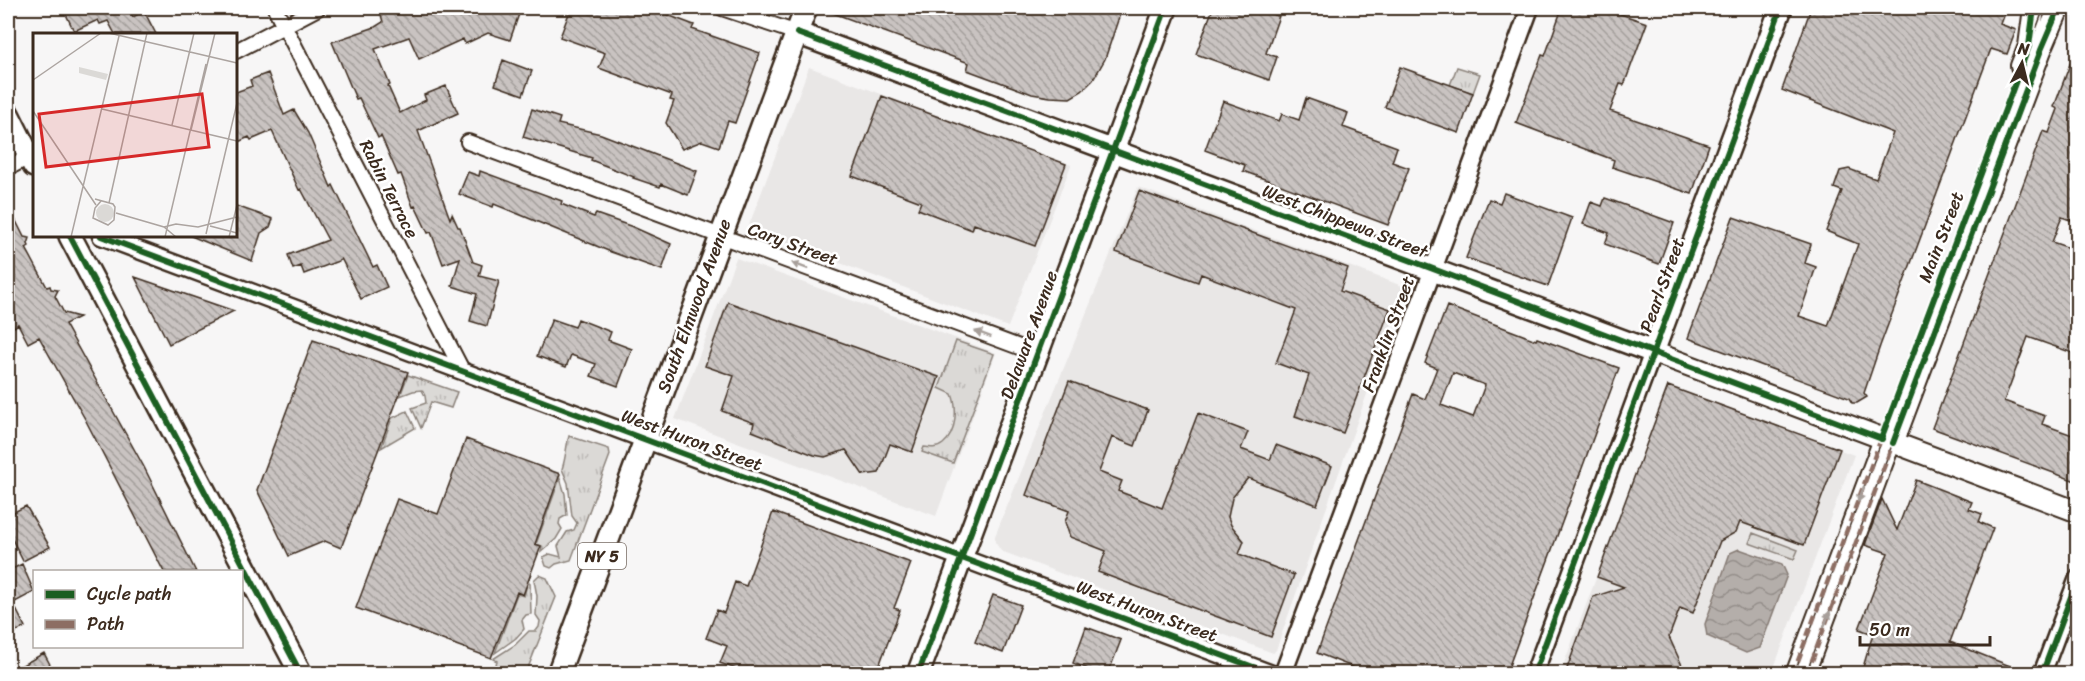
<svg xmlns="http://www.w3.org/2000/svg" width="2085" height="681" viewBox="0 0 2085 681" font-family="Sriracha,sans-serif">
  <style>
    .built { fill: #e9e7e6 }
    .grass { fill: url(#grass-tufts); stroke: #8b827a; stroke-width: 1.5 }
    .water { fill: url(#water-waves); stroke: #847972; stroke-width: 1.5 }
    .building { fill: url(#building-back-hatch); stroke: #3b2a1e; stroke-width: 1.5; fill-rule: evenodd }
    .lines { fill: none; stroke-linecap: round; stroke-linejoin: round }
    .minor-casing { stroke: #3b2a1e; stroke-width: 18 }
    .tertiary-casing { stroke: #3b2a1e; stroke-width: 21 }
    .secondary-casing { stroke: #3b2a1e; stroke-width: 24 }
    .primary-casing { stroke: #3b2a1e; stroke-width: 26 }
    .minor { stroke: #fff; stroke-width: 14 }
    .tertiary { stroke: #fff; stroke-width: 16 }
    .secondary { stroke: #fff; stroke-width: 20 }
    .primary { stroke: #fff; stroke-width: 21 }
    .tram { stroke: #3b2a1e; stroke-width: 1.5 }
    .quiet { stroke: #8d6e63; stroke-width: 4.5; stroke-dasharray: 9 4.5; stroke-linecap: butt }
    .cycleway-casing { stroke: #fff; stroke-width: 10 }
    .cycleway { stroke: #1b5e20; stroke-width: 6 }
    .oneway { fill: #a79f9a }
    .labels { text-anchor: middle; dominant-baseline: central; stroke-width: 5; stroke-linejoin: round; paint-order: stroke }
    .shield { fill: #fff; stroke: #766a62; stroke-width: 1.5 }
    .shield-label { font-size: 16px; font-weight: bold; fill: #3b2a1e }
    .street-label { font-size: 18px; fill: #3b2a1e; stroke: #fff }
    .inset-road { fill: none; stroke: #aca4a0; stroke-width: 1.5 }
    .view { fill: #d62828; fill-opacity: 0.15; stroke: #d62828; stroke-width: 3 }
    .inset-edge { fill: none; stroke: #3b2a1e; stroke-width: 3 }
  </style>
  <defs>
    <pattern id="grass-tufts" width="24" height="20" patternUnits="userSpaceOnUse" patternTransform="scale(1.5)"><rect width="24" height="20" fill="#dbd9d6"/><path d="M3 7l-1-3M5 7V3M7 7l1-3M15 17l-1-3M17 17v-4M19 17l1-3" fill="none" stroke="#bdbab7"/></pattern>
    <pattern id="water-waves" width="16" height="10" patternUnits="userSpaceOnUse" patternTransform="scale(1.5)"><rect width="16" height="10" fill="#b4aeaa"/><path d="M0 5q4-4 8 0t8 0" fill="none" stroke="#948e8a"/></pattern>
    <pattern id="building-back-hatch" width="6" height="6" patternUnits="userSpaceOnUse" patternTransform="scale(1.5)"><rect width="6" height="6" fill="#c9c3c1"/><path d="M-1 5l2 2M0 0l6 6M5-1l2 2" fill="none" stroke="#a49f9c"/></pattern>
  </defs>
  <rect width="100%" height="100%" fill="#f7f6f6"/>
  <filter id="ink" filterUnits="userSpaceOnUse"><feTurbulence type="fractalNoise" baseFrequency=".0167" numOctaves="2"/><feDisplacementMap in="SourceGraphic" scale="12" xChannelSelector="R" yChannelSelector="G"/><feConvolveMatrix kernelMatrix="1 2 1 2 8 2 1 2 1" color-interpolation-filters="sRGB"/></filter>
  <g filter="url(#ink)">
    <path class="built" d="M809,67L1071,165L1008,327L748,228Z
      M1138,187L1405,287L1276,650L1273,653L1001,551L995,542V536Z
      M736,258L996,353L936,516L675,419Z
      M1669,385L1854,455L1772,673L1560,674Z"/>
    <path class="grass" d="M1457,67L1480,74L1473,93L1450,85Z
      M956,341L994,354L953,463L922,452L924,447C930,448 937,449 943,444C956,434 958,409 952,394L939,388Z
      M408,375L457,392L451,408L431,402L421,428L412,408L426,403L425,396L422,390L413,391L400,396Z
      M407,411L415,428L381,448L392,418Z
      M569,436L609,449L610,455L571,560L556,564L551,568L546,566L543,557L550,554L561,557L558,546L567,532L574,530L577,523L572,516L568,483L562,469C566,457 566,447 569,436Z
      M560,478L565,494L567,515L560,519L559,524L562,529L556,539L541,552L542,546L536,544Z
      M1753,533L1798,550L1794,559L1749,543Z
      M539,575L547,578L556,597L526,673H493L497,661L493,659L515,645L529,631H536L539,627L540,621L536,615L537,596L534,580Z
      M530,583L531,614L526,615L522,620L524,629L516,638L495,653L517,594L524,596L527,584Z"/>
    <path class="water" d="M1739,549L1782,564L1787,575L1760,648L1746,653L1707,636L1705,624L1730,553Z"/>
    <path class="building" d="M63,8H136L130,10L133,17L144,11L156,34H115L108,21L100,24L98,20L74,31Z
      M401,8H418L421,14L435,8H521L510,40L488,33L465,44L463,39L419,59L409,37L375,49L390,85L388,86L400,113L426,100L424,95L446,86L458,113L418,131L450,219L452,214L458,227H460L473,262L482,265L479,276L499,281L487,326L470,321L477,294L452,286L460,258L443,264L431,232L428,233L415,206L413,207L401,174L398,175L381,136L378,138L359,98L356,99L332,42L375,27L383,22L381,15Z
      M571,8H649L694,25L692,29L760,53L735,123L728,121L719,147L702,141L682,149L666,123L674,101L670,100L672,95L599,68L605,53L560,37Z
      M822,8H1027L1038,11L1040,8H1122L1105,59L1093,80L1082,91L1070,98L1050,97L1032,94L967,70L969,63L822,9Z
      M1213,8H1274L1271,14L1279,16L1266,53L1277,57L1269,80L1196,54Z
      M1562,8H1603L1647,23L1624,85L1620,84L1610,111L1709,145L1692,194L1612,167L1614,160L1516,123L1542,55L1545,56Z
      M1811,8H2006L2000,24L2016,30L2007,54L1991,49L1880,346L1864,393L1867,397L1857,403H1852L1849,398L1688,338L1733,217L1811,244L1805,263L1816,267L1799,316L1828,326L1858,244L1826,231L1842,191L1834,188L1840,171L1849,169L1876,179L1893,133L1782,90Z
      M2076,48L2078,223L2062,217L2052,242L2078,251V355L2028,337L2004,401L2045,416L2042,424L2078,437V482L1932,428L2043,131L2049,133L2058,109L2054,107Z
      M503,60L532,71L523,95L495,85Z
      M1400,67L1473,93L1459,133L1385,107Z
      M268,73L284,115L294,110L308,133L331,187L333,185L373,267L377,265L387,287L361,299L341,258V260L304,274L301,266L293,269L288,255L328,240L301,189L299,190L272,131L251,140L249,137L236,143V92L252,86L250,80Z
      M882,96L1066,164L1035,246L974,224L972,230L918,209L921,202L852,176Z
      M1306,98L1348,113L1343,127L1397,147L1392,162L1409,168L1388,225L1243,171L1245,165L1205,150L1223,101L1279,121L1282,114L1299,120Z
      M532,109L560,118L558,124L601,134L697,171L688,195L661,184L660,187L633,178L634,177L591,160L592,158L523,137Z
      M480,171L562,201L561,204L594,217L596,214L633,227L671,244L662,270L611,252L494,204L493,207L459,194L468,172L479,176Z
      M1139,191L1348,268L1340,291L1390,309L1343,433L1295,416L1309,375L1276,363L1296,310L1201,274L1198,282L1116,252Z
      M1504,193L1572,218L1548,286L1466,258L1489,199L1500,203Z
      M1605,198L1674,223L1659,264L1605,244L1609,233L1583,224L1591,202L1602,206Z
      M8,205L24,237L30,238L28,244L29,246L26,248L47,287L50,286L51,289L58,290L55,296L64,313L79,317L65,324L144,467L196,572H164L85,419L39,337L28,343L18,324L14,327L8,315Z
      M236,206L273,219L270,227L261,233L252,261L191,236H236Z
      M135,277L234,311L169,344Z
      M728,302L939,377L912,452L890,444L879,473L863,475L846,450L825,457L814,455L752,431L754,423L722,411L734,376L705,366Z
      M1447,306L1536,340L1537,338L1619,368L1506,674H1370L1317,653L1413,394L1425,399L1437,368L1425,363ZM1453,373L1485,385L1473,417L1441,405Z
      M552,319L575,327L578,319L611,332L608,340L632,349L618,386L591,376L596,364L571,355L566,367L537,356Z
      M313,340L408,372L341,548L325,541L289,556L257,490Z
      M1069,381L1148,410L1135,446L1112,437L1099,472L1122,481L1118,491L1162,508L1198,413L1248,432L1241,449L1270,460L1276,445L1332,466L1317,505L1248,478L1232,498L1228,517L1231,525L1244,541L1239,554L1294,575L1271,637L1098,572L1106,551L1070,537L1065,522L1069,511L1026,495Z
      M1668,386L1840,449L1804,545L1740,522L1736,532L1720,541L1693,613L1680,608L1669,637L1686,674H1565L1593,597L1624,587L1597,577Z
      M466,439L560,474L535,544L541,546L523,595L517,592L491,658L356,608L397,499L438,514Z
      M1916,480L1972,502L1969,509L1982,514L1979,522L1993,528L1950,642L2030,674H1861L1873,634L1859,629L1888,553L1865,545L1882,499L1897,530Z
      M26,506L50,547L23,561L8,531V515Z
      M773,512L911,563L894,608L900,610L876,674H749L720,663L727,646L706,638L717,610L724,613L735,582L746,586Z
      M22,564L34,592L13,603L25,627L8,636V571Z
      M993,595L1021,605L1003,653L975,642Z
      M1086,627L1121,640L1108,674H1101L1073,663Z
      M44,653L55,674H8V673Z"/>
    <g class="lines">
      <defs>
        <path id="minor" d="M275,8L462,370
          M722,8L797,33
          M236,51L318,8
          M468,142L1038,354
          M8,168L34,154
          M1793,674L1881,439
          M1807,674L1893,443"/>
        <path id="tertiary" d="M101,236L1272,674
          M1283,674L1530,8
          M1534,674L1653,352
          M2042,674L2078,578"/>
        <path id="secondary" d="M2021,66L2029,46L2034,8
          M1653,352L2078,512
          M1893,443L2041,50L2059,8"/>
        <path id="primary" d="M797,33L1653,352L1781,8
          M8,114L34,166
          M70,236L301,674
          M558,674L806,8
          M918,674L1166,8"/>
      </defs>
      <use href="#minor" class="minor-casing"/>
      <use href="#tertiary" class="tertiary-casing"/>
      <use href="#secondary" class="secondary-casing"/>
      <use href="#primary" class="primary-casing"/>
      <use href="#minor" class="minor"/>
      <use href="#tertiary" class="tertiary"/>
      <use href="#secondary" class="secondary"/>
      <use href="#primary" class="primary"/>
      <path class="tram" d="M1794,674L2044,8
        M1806,674L2056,8"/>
      <path class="quiet" d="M1793,674L1881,439
        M1807,674L1893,443"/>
      <defs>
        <path id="cycleway" d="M797,33L1412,261L1882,439
          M70,236L301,674
          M101,236L1272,674
          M1881,439L2029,46L2034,8
          M1893,443L2041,50L2059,8
          M918,674L1166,8
          M1534,674L1781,8
          M2042,674L2078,578"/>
      </defs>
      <use href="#cycleway" class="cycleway-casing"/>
      <use href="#cycleway" class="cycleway"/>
    </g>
    <defs><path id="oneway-solid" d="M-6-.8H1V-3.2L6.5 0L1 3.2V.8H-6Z" transform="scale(1.5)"/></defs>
    <g class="oneway">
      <use href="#oneway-solid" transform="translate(800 266) rotate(-159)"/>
      <use href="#oneway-solid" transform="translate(983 334) rotate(-160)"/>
      <use href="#oneway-solid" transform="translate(1861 494) rotate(111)"/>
      <use href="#oneway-solid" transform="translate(1827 619) rotate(-69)"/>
    </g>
  </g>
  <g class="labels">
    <rect class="shield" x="578" y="543" width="48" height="26" rx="4.5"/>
    <g class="shield-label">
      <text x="602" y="556">NY 5</text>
    </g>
    <g class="street-label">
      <text transform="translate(389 189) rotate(63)">Rabin Terrace</text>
      <text transform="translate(1345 221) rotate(21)">West Chippewa Street</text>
      <text transform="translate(1941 237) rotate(-69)">Main Street</text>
      <text transform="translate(793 244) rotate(20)">Cary Street</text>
      <text transform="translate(1662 285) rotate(-70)">Pearl Street</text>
      <text transform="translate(694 306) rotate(-70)">South Elmwood Avenue</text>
      <text transform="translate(1388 334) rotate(-70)">Franklin Street</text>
      <text transform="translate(1029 335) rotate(-70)">Delaware Avenue</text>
      <text transform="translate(692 440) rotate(20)">West Huron Street</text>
      <text transform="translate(1147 611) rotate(20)">West Huron Street</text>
    </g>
  </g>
  <g transform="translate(33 33)">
    <rect width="204" height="204" fill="#f7f6f6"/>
    <path d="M46,34L75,41L73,47L46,40ZM63 180a9 9 0 1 1 18 0a9 9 0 1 1-18 0Z" fill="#dbd9d6"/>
    <path class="inset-road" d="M76,0L204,30M0,47L68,0M69,76L204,108M0,78L63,172M139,92L161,0M158,97L182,0M62,166L80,171L82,174L81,187L75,192L60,185L62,175L68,168M76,170L114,0M83,180L131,194L143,204M177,193L204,200M131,194L143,191L165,194L204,184M173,201L204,70M38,204L86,3M132,204L173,31M196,204L204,172"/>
    <path class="view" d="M169,61L176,114L13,134L6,81Z"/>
    <rect width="204" height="204" class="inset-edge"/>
  </g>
  <rect width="2085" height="681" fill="none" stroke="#fff" stroke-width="30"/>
  <rect x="15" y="15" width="2055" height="651" fill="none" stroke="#3b2a1e" stroke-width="2" filter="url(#ink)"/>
  <rect x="33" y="570" width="210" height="78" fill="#ffffff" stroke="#b1aaa5" stroke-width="1.5"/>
  <rect x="45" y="590" width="30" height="9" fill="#1b5e20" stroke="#b1aaa5" stroke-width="1.5"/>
  <text x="87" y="600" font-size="18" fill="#3b2a1e">Cycle path</text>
  <rect x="45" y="620" width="30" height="9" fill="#8d6e63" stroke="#b1aaa5" stroke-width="1.5"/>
  <text x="87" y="630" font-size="18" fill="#3b2a1e">Path</text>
  <g transform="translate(2022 63) rotate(7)" stroke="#ffffff" stroke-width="4.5" paint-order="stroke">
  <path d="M0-4.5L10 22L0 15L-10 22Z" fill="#3b2a1e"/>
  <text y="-9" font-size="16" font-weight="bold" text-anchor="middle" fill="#3b2a1e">N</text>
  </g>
  <path d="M1860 636v9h130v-9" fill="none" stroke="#3b2a1e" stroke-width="3"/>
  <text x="1869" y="636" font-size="18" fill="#3b2a1e" stroke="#ffffff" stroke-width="4.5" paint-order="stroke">50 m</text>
</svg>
